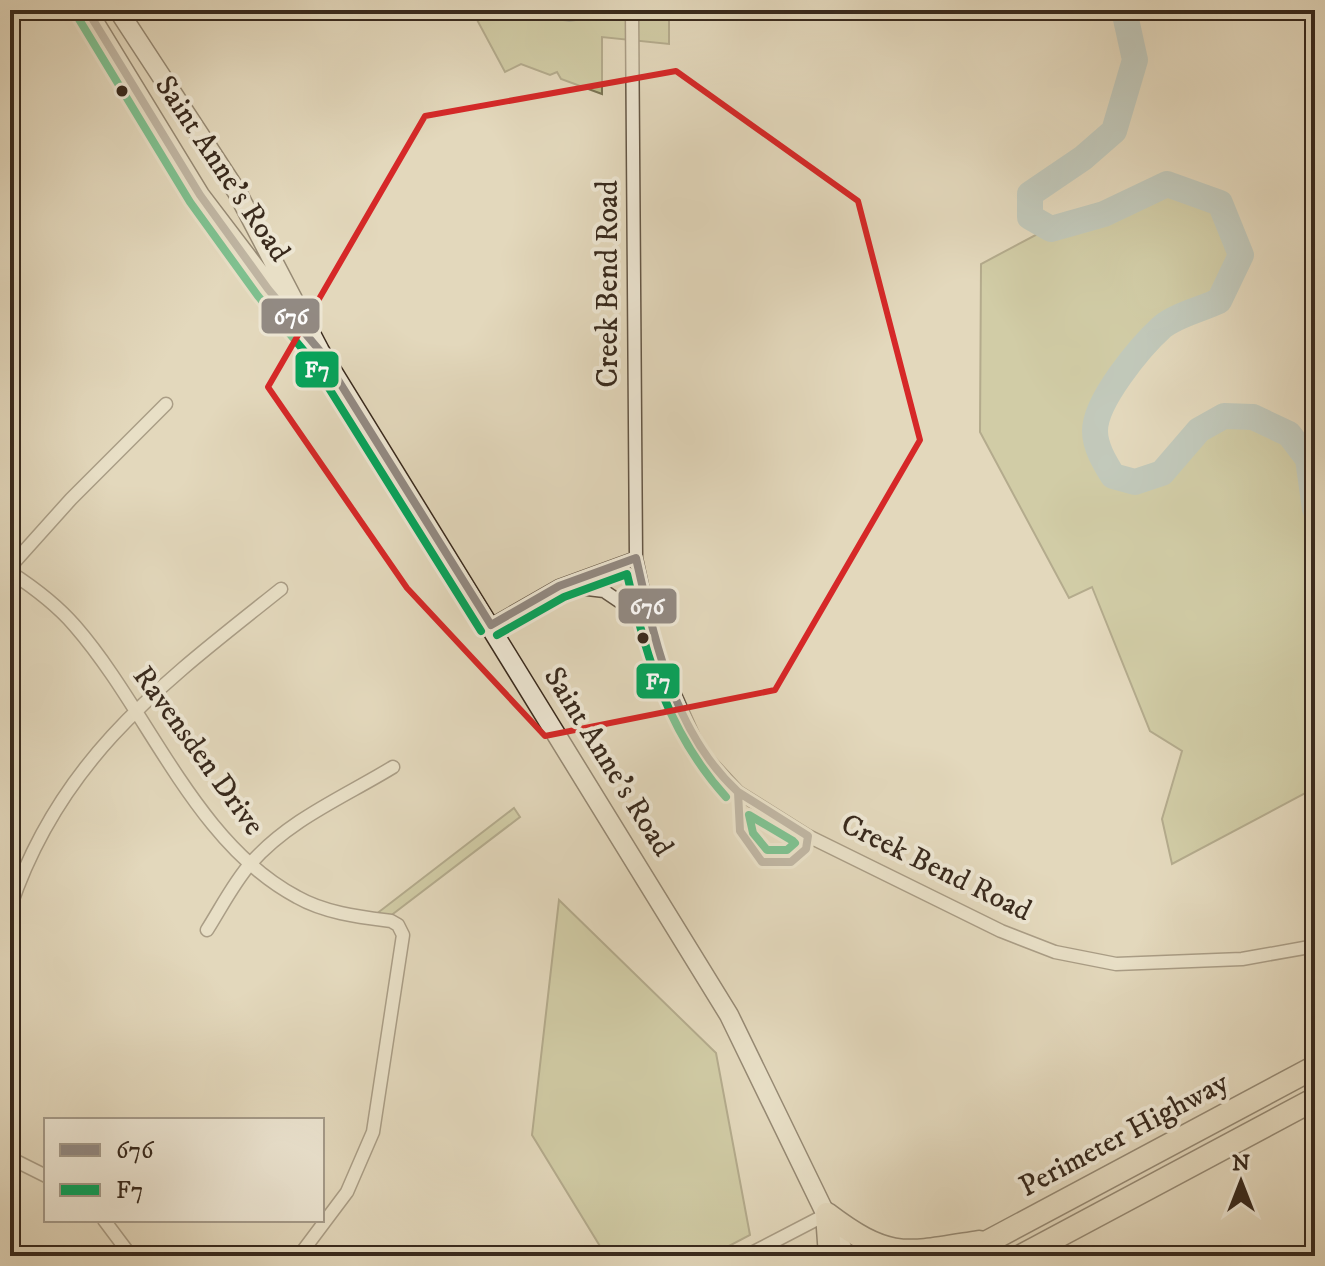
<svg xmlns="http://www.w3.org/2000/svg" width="1325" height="1266" viewBox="0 0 1325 1266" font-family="'IM FELL DW Pica',serif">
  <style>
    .green { fill: #babd8c; stroke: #7a7454; stroke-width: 2 }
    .water { fill: #9ab7bb; stroke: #737f7c; stroke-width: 2 }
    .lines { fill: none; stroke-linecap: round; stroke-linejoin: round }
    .river { stroke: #9ab7bb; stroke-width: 26 }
    .street-casing { stroke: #645645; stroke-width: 15 }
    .secondary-casing { stroke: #392a1d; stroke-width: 21 }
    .highway-casing { stroke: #392a1d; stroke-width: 25 }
    .street { stroke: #ede6d3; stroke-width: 12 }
    .secondary { stroke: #ede6d3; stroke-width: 18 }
    .highway { stroke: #e3d8bc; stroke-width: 22 }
    .bus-1-casing { stroke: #ede6d3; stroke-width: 14 }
    .bus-2-casing { stroke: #ede6d3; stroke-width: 14 }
    .bus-1 { stroke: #928a83; stroke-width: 8 }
    .bus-2 { stroke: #06a45b; stroke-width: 8 }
    .marked { fill: none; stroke: #d62828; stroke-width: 6; stroke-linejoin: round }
    .bus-dot { fill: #392a1d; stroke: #ede6d3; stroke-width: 3 }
    .labels { text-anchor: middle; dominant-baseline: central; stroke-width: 8; stroke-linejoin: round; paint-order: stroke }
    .street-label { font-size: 30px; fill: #392a1d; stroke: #ede6d3 }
    .line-badge { stroke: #ede6d3; stroke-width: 3 }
    .badge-label { font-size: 22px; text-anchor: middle; font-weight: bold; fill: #fff }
  </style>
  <rect width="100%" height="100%" fill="#e3d8bc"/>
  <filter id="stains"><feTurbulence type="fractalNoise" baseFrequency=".0025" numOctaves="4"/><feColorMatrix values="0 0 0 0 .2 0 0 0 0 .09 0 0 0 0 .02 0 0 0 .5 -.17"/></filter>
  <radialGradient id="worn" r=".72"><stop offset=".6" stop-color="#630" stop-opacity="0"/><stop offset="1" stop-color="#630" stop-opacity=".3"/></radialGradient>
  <path class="green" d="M490,10H669V44L602,37V94L561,79L557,72L550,75L521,64L505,72L476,18Z
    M1152,185C1200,186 1211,204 1243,236C1245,253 1245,269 1234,282C1218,303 1192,306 1172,321C1157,333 1144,352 1133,367C1104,405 1071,453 1129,483C1193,464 1200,389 1276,427C1291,434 1305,444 1310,460C1314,474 1311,489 1315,503V788L1172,864L1162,819L1182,751L1150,731L1092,587L1069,598L980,432L981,264L1047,229H1066L1088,221Z
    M514,808L520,817L385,920L371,918Z
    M559,900L716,1053L750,1235L710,1256H606L532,1135Z"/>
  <path class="water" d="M546,10H637C624,14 611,11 599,14C579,20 563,27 546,10Z"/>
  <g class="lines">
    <path class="river" d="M1124,10L1135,60L1114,131L1083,158L1030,194V217L1051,229L1104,214L1167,184L1220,203L1241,255L1219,301C1202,309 1176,315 1162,327C1140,347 1095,401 1095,431C1095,447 1105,463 1113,476L1135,482L1162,473L1199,430L1224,416L1253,417L1289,434L1308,459L1315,509"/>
    <defs>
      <path id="street" d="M632,10L636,558L656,652L700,751L738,792L808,836L1001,931L1055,952L1116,964L1242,959L1315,946
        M10,567L71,499L166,404
        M10,572C33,587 57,605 75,626C149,711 195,843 297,897C325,913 360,917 391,921L398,925L403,935L373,1132L347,1192L299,1256
        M563,586L604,591L650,622
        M491,625L559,586L636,558
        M10,908C60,758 163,683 281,589
        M207,930C221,908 234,882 251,863C290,819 344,797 393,767
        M10,1158L46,1176
        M104,1220L131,1256
        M746,1256L827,1214"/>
      <path id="secondary" d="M87,10L200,195L298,324
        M118,10L237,192L320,351L729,1015L846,1256"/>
      <path id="highway" d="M827,1214C889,1261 905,1254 979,1242
        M827,1214L830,1256
        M961,1256L1315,1067
        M1021,1256L1315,1099"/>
    </defs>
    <use href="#street" class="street-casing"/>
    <use href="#secondary" class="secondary-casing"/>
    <use href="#highway" class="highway-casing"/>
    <use href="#street" class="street"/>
    <use href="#secondary" class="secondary"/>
    <use href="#highway" class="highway"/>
    <defs>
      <path id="bus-1" d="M87,10L200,195L268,289L320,351L491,625
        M491,625L559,586L636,558C655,641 673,732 738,792
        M738,792L808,836L806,849L791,862H762L740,831Z"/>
      <path id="bus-2" d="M77,16L190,202L258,296L310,358L481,631
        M497,635L564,597L627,574C646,657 668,733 726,797
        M749,815L793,841L795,843L787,850H767L753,833Z"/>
    </defs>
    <use href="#bus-1" class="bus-1-casing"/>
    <use href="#bus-2" class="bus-2-casing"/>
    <use href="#bus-1" class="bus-1"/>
    <use href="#bus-2" class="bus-2"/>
  </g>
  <path d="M0 0H1325V1266H0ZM676,71L858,201L920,440L775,690L545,736L407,588L268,387L425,116Z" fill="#e3d8bc" fill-opacity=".55" fill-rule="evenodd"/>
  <path class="marked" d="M676,71L858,201L920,440L775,690L545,736L407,588L268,387L425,116Z"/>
  <g class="bus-dot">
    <circle cx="122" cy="91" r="7"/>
    <circle cx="643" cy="638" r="7"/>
  </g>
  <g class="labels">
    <g class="street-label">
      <text transform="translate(222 169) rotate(56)">Saint Anne's Road</text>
      <text transform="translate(608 284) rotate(-90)">Creek Bend Road</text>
      <text transform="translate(198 751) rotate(54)">Ravensden Drive</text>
      <text transform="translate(608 762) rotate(58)">Saint Anne's Road</text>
      <text transform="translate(936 868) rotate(26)">Creek Bend Road</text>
      <text transform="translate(1124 1135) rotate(-28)">Perimeter Highway</text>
    </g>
  </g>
  <g class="line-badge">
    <rect x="260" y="297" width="61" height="38" rx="8" fill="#928a83"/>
    <rect x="294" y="350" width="46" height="39" rx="8" fill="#06a45b"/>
    <rect x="617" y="587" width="61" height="38" rx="8" fill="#928a83"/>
    <rect x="635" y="662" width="46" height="38" rx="8" fill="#06a45b"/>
  </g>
  <g class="badge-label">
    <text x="291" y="324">676</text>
    <text x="317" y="377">F7</text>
    <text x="647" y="614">676</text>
    <text x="658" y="689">F7</text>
  </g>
  <rect width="1325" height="1266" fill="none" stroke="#e3d8bc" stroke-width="40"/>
  <rect x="12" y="12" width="1301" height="1242" fill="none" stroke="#392a1d" stroke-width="4"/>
  <rect x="20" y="20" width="1285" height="1226" fill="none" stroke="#392a1d" stroke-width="2"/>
  <rect x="44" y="1118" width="280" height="104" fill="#ede6d3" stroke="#a59b8a" stroke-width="2"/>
  <rect x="60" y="1144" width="40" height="12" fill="#928a83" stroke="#a59b8a" stroke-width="2"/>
  <text x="116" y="1158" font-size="24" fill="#392a1d">676</text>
  <rect x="60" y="1184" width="40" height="12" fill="#06a45b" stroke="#a59b8a" stroke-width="2"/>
  <text x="116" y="1198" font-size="24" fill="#392a1d">F7</text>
  <g transform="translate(1241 1182)" stroke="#ede6d3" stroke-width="6" paint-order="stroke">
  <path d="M0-6L14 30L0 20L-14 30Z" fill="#392a1d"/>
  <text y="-12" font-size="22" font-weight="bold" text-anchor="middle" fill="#392a1d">N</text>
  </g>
  <rect width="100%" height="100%" filter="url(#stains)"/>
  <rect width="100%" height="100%" fill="url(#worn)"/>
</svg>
